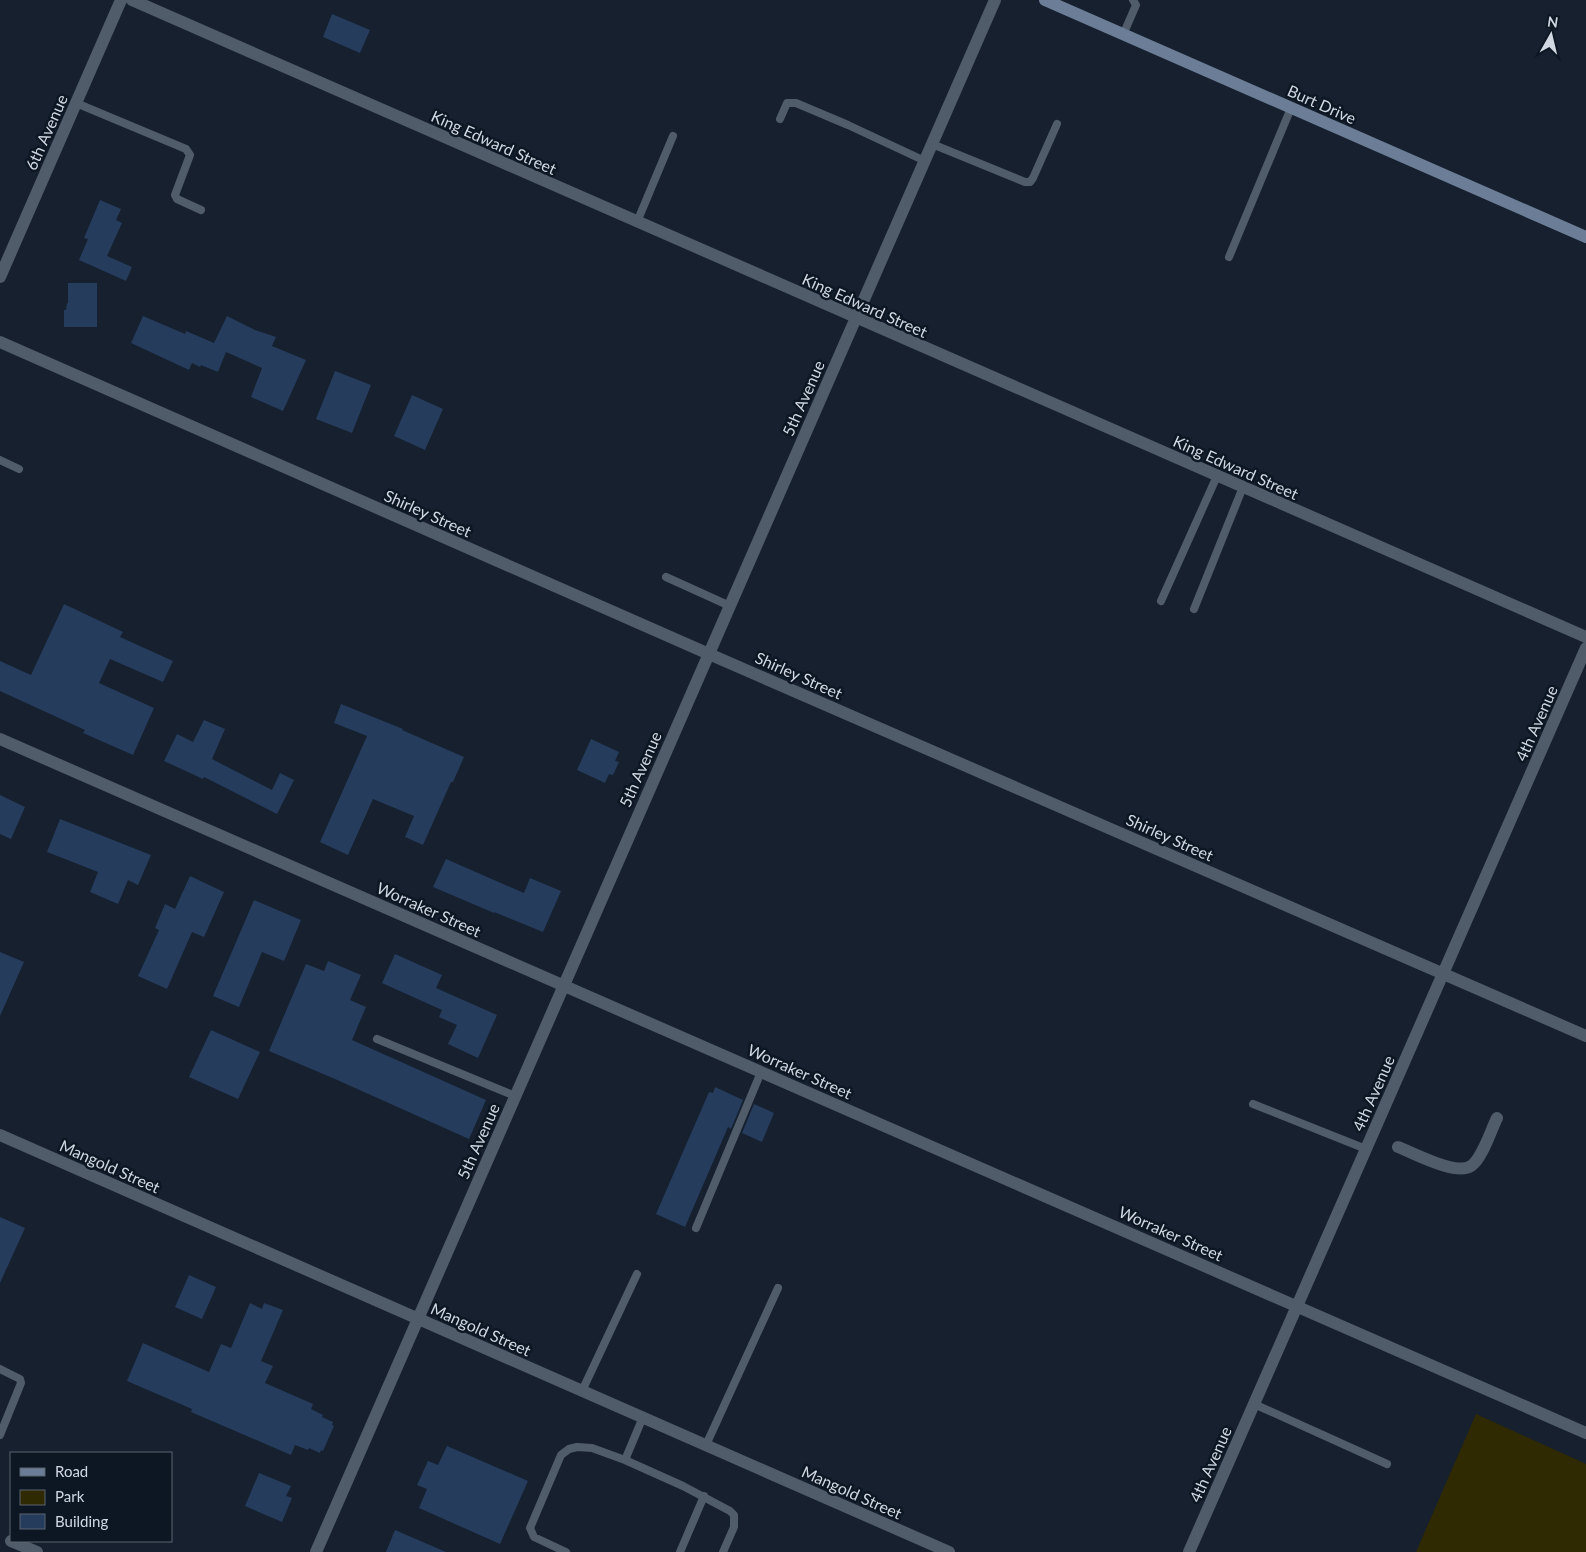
<svg xmlns="http://www.w3.org/2000/svg" width="1586" height="1552" viewBox="0 0 1586 1552" font-family="Lato,sans-serif">
  <style>
    .green { fill: #302a02 }
    .building { fill: #253c5d }
    .lines { fill: none; stroke-linecap: round; stroke-linejoin: round }
    .lane { stroke: #515c6b; stroke-width: 8 }
    .street { stroke: #515c6b; stroke-width: 12 }
    .secondary { stroke: #6c7e97; stroke-width: 12 }
    .labels { text-anchor: middle; dominant-baseline: central; stroke-width: 5; stroke-linejoin: round; paint-order: stroke }
    .street-label { font-size: 16px; fill: #d1d8e2; stroke: #0d1724 }
  </style>
  <rect width="100%" height="100%" fill="#16202e"/>
  <path class="green" d="M1476,1414L1586,1464V1552H1416Z"/>
  <path class="building" d="M332,14L370,30L360,53L323,37Z
    M100,200L121,209L116,220L122,223L107,256L132,267L126,281L79,260L88,239L84,238Z
    M68,283H97V327H64V310H66L67,303H68Z
    M143,316L185,334L186,331L214,343L227,316L255,330L276,337L272,346L306,360L283,411L251,397L262,368L226,352L218,372L201,365L200,367L192,363L189,370L131,343Z
    M335,371L371,385L352,433L316,419Z
    M412,395L443,409L425,450L394,436Z
    M64,604L123,632L120,637L173,661L163,682L110,659L99,683L154,708L133,755L83,733L85,730L0,691V661L31,675Z
    M341,704L403,729L402,730L464,757L453,782H451L423,845L405,837L414,816L373,799L348,855L320,842L367,736L334,723Z
    M204,720L225,729L212,759L272,790L280,773L294,780L277,814L204,777L203,779L164,761L177,734L193,742Z
    M591,739L619,752L615,761L619,762L613,775L609,774L605,783L577,770Z
    M0,795L25,807L11,839L0,834Z
    M60,819L151,855L138,885L128,880L118,904L90,892L98,872L47,852Z
    M446,859L524,893L530,878L561,891L543,932L494,912V913L433,887Z
    M190,876L224,892L204,937L192,932L167,989L138,976L159,930L155,928L165,904L175,909Z
    M254,900L301,920L284,961L262,952L239,1007L213,996Z
    M0,952L24,962L0,1016Z
    M395,954L442,975L436,988L497,1015L478,1058L448,1044L457,1025L439,1017L442,1010L382,983Z
    M328,961L361,975L350,1000L366,1007L352,1040L486,1100L469,1139L335,1079L269,1051L306,964L324,971Z
    M211,1030L260,1052L238,1099L189,1077Z
    M715,1087L743,1100L731,1129L728,1127L685,1227L656,1214L709,1092L713,1093Z
    M754,1104L774,1113L762,1142L742,1133Z
    M0,1217L25,1228L0,1283Z
    M189,1275L216,1287L202,1319L175,1307Z
    M250,1303L262,1309L264,1303L283,1310L261,1361L273,1366L265,1383L313,1404L311,1409L323,1415L322,1417L333,1422L332,1425L334,1426L323,1451L321,1450L320,1453L309,1448L308,1450L295,1445L291,1455L191,1412L192,1409L127,1381L143,1343L209,1372L221,1344L231,1348Z
    M447,1446L528,1481L500,1544L419,1508L427,1489L417,1485L428,1461L438,1465Z
    M259,1473L291,1486L286,1496L292,1498L282,1522L245,1506Z
    M395,1530L446,1552H386Z"/>
  <g class="lines">
    <path class="lane" d="M1123,35L1136,5L1133,0
      M76,103L186,149L190,155L175,195L177,199L201,210
      M780,119L787,103H796L848,125L925,161
      M932,144L1025,182H1030L1033,178L1057,124
      M637,222L673,136
      M1229,257L1291,108
      M0,460L19,469
      M666,577L730,606
      M1161,601L1217,476
      M1194,609L1243,487
      M377,1039L515,1096
      M1253,1104L1366,1149
      M696,1228L761,1072
      M0,1369L20,1379L21,1383L0,1435
      M582,1391L637,1274
      M1254,1404L1387,1464
      M706,1445L778,1288
      M625,1460L643,1417
      M566,1552L534,1537L530,1528L561,1455L569,1449L577,1447L592,1448L625,1460L683,1486L730,1511L734,1515V1527L723,1552
      M680,1552L704,1496"/>
    <path class="street" d="M132,0L1586,637
      M0,277L121,0
      M0,342L709,654L1586,1036
      M0,739L1586,1433
      M0,1135L949,1552
      M1398,1147C1414,1153 1456,1176 1471,1166C1482,1159 1491,1130 1497,1118
      M11,1541L37,1552
      M316,1552L995,0
      M1189,1552L1586,648"/>
    <path class="secondary" d="M1045,0L1586,237"/>
  </g>
  <g class="labels">
    <g class="street-label">
      <text transform="translate(1322 104) rotate(24)">Burt Drive</text>
      <text transform="translate(46 132) rotate(-66)">6th Avenue</text>
      <text transform="translate(494 142) rotate(24)">King Edward Street</text>
      <text transform="translate(865 305) rotate(24)">King Edward Street</text>
      <text transform="translate(803 398) rotate(-66)">5th Avenue</text>
      <text transform="translate(1236 467) rotate(24)">King Edward Street</text>
      <text transform="translate(428 513) rotate(24)">Shirley Street</text>
      <text transform="translate(799 675) rotate(24)">Shirley Street</text>
      <text transform="translate(1536 723) rotate(-66)">4th Avenue</text>
      <text transform="translate(640 769) rotate(-66)">5th Avenue</text>
      <text transform="translate(1170 837) rotate(24)">Shirley Street</text>
      <text transform="translate(429 909) rotate(24)">Worraker Street</text>
      <text transform="translate(800 1071) rotate(24)">Worraker Street</text>
      <text transform="translate(1373 1093) rotate(-66)">4th Avenue</text>
      <text transform="translate(478 1141) rotate(-66)">5th Avenue</text>
      <text transform="translate(110 1166) rotate(24)">Mangold Street</text>
      <text transform="translate(1171 1233) rotate(24)">Worraker Street</text>
      <text transform="translate(481 1329) rotate(24)">Mangold Street</text>
      <text transform="translate(1210 1464) rotate(-66)">4th Avenue</text>
      <text transform="translate(852 1492) rotate(24)">Mangold Street</text>
    </g>
  </g>
  <rect x="10" y="1452" width="162" height="90" fill="#0d1724" stroke="#5b6470"/>
  <rect x="20" y="1468" width="25" height="8" fill="#6c7e97" stroke="#5b6470"/>
  <text x="55" y="1477" font-size="15" fill="#d1d8e2">Road</text>
  <rect x="20" y="1490" width="25" height="15" fill="#302a02" stroke="#5b6470"/>
  <text x="55" y="1502" font-size="15" fill="#d1d8e2">Park</text>
  <rect x="20" y="1514" width="25" height="15" fill="#253c5d" stroke="#5b6470"/>
  <text x="55" y="1527" font-size="15" fill="#d1d8e2">Building</text>
  <g transform="translate(1551 35) rotate(8)" stroke="#0d1724" stroke-width="4" paint-order="stroke">
  <path d="M0-4L9 19L0 12L-9 19Z" fill="#d1d8e2"/>
  <text y="-8" font-size="14" font-weight="bold" text-anchor="middle" fill="#d1d8e2">N</text>
  </g>
</svg>
